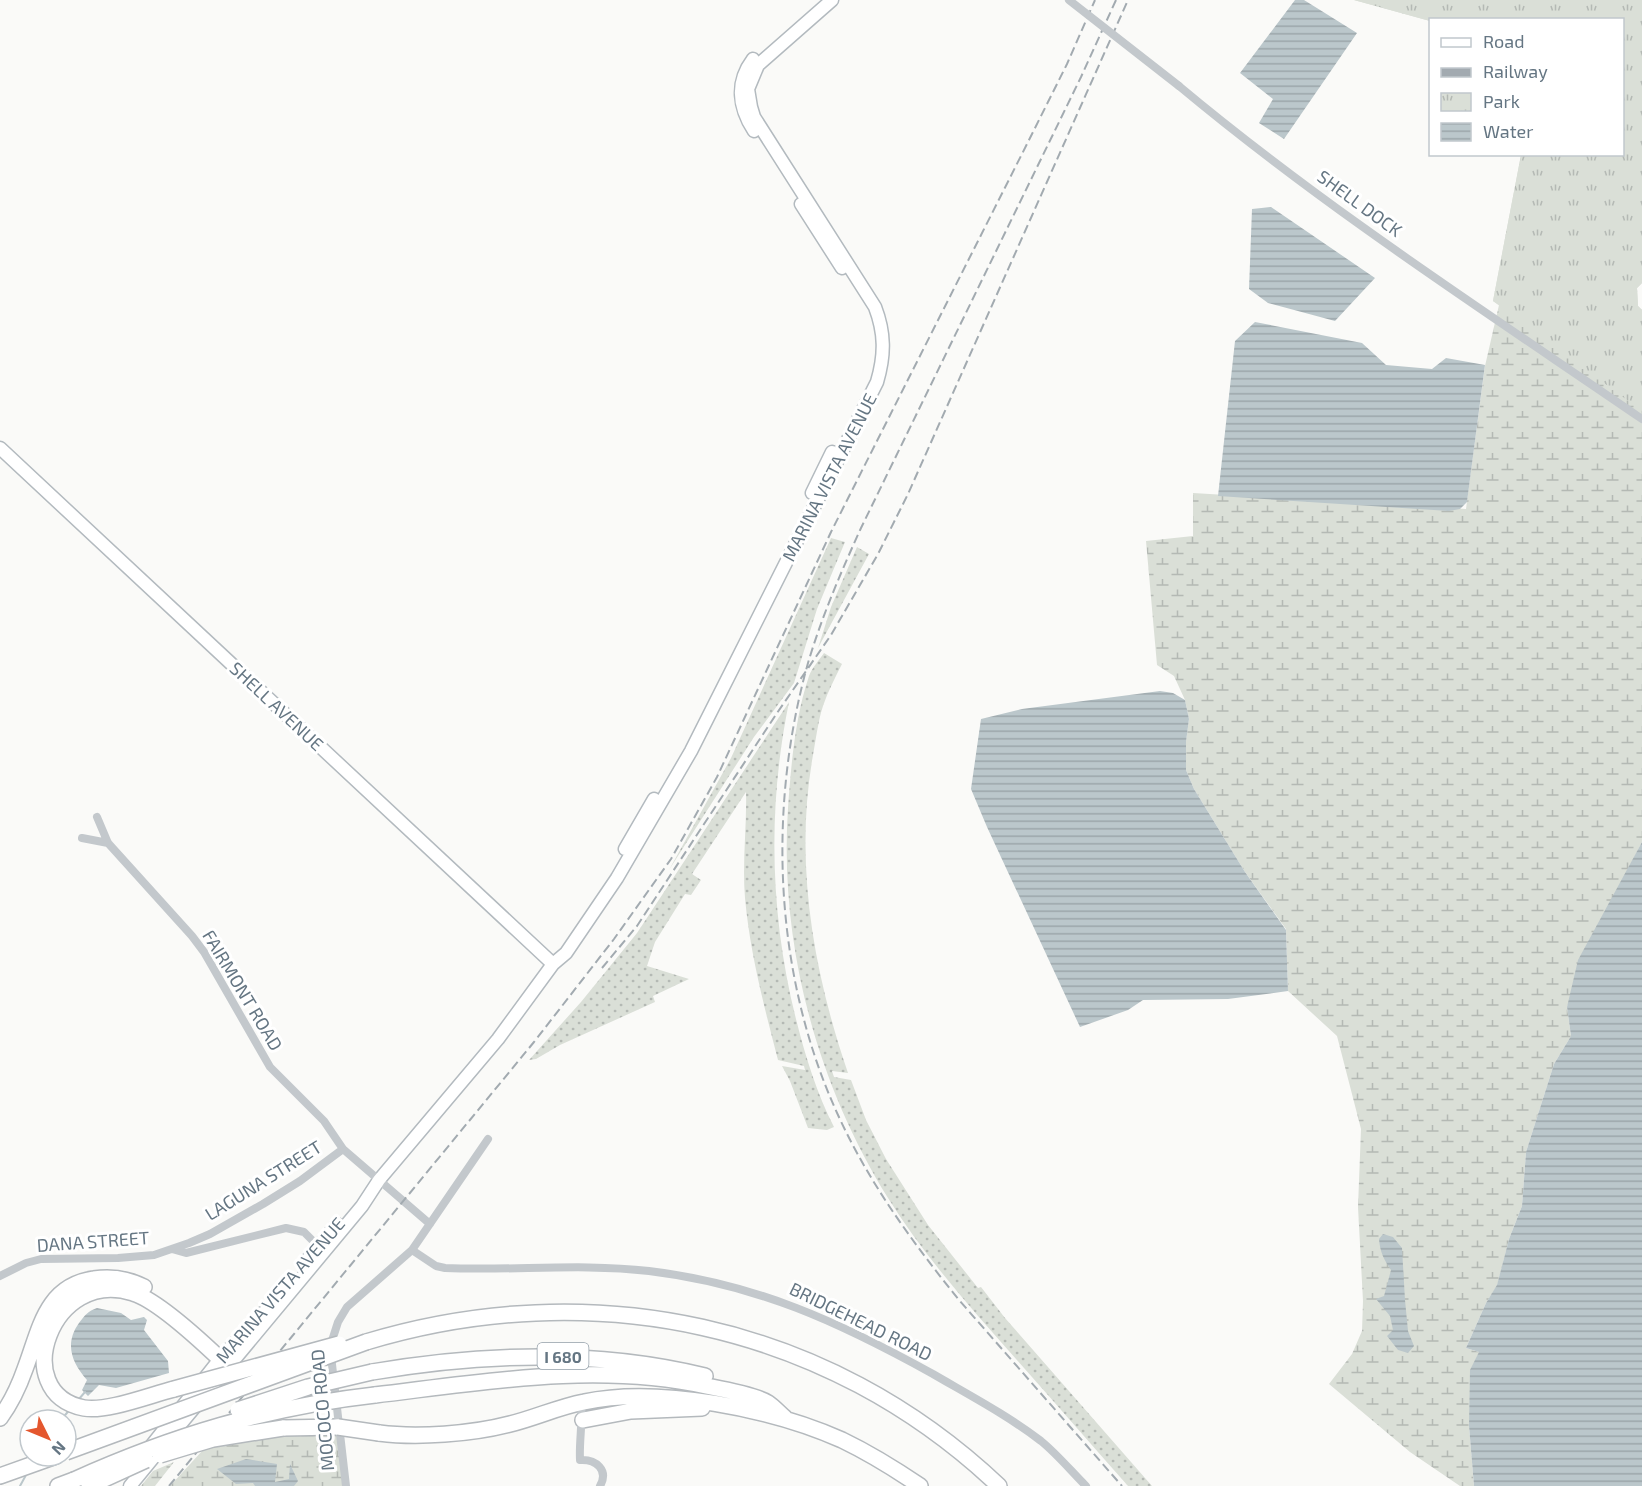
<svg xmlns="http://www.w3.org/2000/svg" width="1642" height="1486" viewBox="0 0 1642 1486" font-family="'Exo 2',sans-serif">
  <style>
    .grass { fill: url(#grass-dots) }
    .wetland { fill: url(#wetland-marsh) }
    .park { fill: url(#park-tufts) }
    .water { fill: url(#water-rules) }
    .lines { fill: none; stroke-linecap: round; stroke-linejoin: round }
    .stream { stroke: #bbc7cb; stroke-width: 2 }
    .secondary-casing { stroke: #b3babf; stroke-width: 15 }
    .highway-casing { stroke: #b4b9bd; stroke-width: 18 }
    .street { stroke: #c3c8cc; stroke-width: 8 }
    .secondary { stroke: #fff; stroke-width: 12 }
    .highway { stroke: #fff; stroke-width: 15 }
    .rail { stroke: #a2aab0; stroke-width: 2; stroke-dasharray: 9 4.5; stroke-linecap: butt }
    .highway-bridge-casing { stroke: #b4b9bd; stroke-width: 18; stroke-linecap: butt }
    .street-bridge { stroke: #c3c8cc; stroke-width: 8 }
    .highway-bridge { stroke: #fff; stroke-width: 15 }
    .labels { text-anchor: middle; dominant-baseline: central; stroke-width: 6; stroke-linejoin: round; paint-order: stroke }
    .shield { fill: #fff; stroke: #939fa8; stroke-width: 1.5 }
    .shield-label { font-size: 16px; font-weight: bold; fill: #657683 }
    .street-label { font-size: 18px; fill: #657683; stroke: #fff }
  </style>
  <defs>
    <pattern id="grass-dots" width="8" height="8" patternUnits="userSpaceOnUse" patternTransform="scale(1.5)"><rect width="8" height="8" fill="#dadfd7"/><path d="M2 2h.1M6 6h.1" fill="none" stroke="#b4b9b4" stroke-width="1.8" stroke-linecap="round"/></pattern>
    <pattern id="wetland-marsh" width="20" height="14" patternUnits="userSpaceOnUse" patternTransform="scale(1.5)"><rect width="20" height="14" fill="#dadfd7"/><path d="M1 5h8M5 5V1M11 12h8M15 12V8" fill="none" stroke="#b4b9b4"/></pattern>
    <pattern id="park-tufts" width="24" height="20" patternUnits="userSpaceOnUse" patternTransform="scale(1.5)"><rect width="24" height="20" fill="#dadfd7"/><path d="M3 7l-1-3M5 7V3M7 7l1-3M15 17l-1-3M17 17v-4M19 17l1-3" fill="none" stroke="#b4b9b4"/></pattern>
    <pattern id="water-rules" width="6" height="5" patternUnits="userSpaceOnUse" patternTransform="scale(1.5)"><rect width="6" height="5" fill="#bbc7cb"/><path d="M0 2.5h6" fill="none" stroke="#9ca6aa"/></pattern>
  </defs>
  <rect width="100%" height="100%" fill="#fafaf8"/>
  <path class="grass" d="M831,538L845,542L817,609L794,683L754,737L669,870L731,758Z
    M857,547L869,554L818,648L831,607Z
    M824,653L842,664C835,678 828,691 823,706C818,721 816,739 813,755C794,862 813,971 848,1073L832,1071L834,1077L851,1080L866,1120L886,1159L928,1225L978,1288L981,1287L1005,1318L1152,1486H1128C1093,1447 1059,1407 1024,1368C976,1314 926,1259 888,1198C816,1082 779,943 788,808C791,766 795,717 809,676C812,668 819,660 824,653Z
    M789,702C767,809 770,918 797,1023C806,1058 817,1094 834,1127L827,1130L808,1128L790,1081L782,1066L805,1070L804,1066L778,1060C764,1006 750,953 745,898C742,862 747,827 746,792L692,874L701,880L691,895L685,894L655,942L647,966L689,979L653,996L655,1002L560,1045L536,1059L529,1060L581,1002L637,933Z"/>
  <path class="wetland" d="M1354,0H1642V283L1637,288L1638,306L1642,310V842L1623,879L1567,1007L1571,1036L1554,1064L1526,1152L1522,1206L1509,1239L1497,1286L1486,1303L1466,1348L1479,1352L1469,1426L1474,1486H1460L1410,1452L1329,1384L1352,1354L1362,1331L1363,1301L1358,1207L1361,1129L1337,1036L1288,991L1286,929L1245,872L1194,789L1186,770V742L1189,719L1185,700L1174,676L1157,665L1146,541L1193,536V493L1466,509L1485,366L1499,305L1493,301L1521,155L1622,154V20H1430V21Z
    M338,1427L346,1486H170L213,1439Z
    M174,1462L155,1486H141L153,1471Z"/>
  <path class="park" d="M1354,0H1642V283L1637,288L1638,306L1642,310V411L1493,301L1521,155L1622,154V20H1430V21Z"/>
  <path class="water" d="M1295,0H1304L1357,33L1284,139L1259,123L1273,99L1240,73Z
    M1271,207L1375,278L1335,321L1268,303L1249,289L1252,209Z
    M1255,322L1362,343L1386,365L1432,369L1446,358L1485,365L1467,502L1460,509L1449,511L1218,496L1235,341Z
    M1160,691L1173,693L1185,700L1189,719L1186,742V770L1194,789L1245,872L1286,930L1288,991L1228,999L1143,1000L1128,1010L1080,1027L987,827L971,789L981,719L1022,709Z
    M1642,842V1486H1474L1469,1426L1470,1370L1479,1352L1466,1348L1486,1303L1497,1285L1509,1239L1522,1206L1526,1152L1554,1064L1571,1036L1567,1007L1578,960Z
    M1383,1234L1393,1237L1402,1248L1405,1300L1408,1331L1414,1346L1408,1353L1398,1350L1387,1336L1393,1330L1390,1316L1376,1299L1384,1296L1391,1270C1384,1260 1380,1252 1379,1239Z
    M97,1308L121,1313L131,1320L144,1317L147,1320L144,1330L168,1361L169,1373L116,1388L99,1385L88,1396L82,1390L87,1380C72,1363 64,1344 79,1323C85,1315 88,1311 97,1308Z
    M246,1459L277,1464L275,1482L289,1479L290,1464L298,1481L294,1486H255L253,1483L236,1484L217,1469Z"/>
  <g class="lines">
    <path class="stream" d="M79,1399L85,1392
      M61,1420L71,1408
      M20,1486L26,1475"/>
    <defs>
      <path id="secondary" d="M753,59C735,83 739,108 754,131
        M801,204L842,268
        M0,448L553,964
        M812,493L832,452
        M625,849L654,799
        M304,1264L337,1224
        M164,1444L362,1206L379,1180L498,1039L553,964L566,953L617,878L691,751L877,382C885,355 885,333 875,307L754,117L751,107L748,89L758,65L832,0
        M148,1450L220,1359L264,1312
        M130,1486L153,1458"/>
      <path id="highway" d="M366,1342C591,1274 827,1323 999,1486
        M372,1372C483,1353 595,1349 705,1376
        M174,1389C150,1395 107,1412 84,1408C7,1393 52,1266 133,1293C157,1300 201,1341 220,1359L232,1362
        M375,1395C484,1382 597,1362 706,1386C721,1389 756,1395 768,1403C774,1407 779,1413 785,1418
        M0,1418C11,1403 19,1386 25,1369C40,1330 45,1286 94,1279C112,1276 128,1279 144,1287
        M583,1420L631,1411L702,1408
        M283,1428L338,1427
        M379,1433C417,1438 472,1434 510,1424C535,1418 558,1407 584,1402C658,1386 773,1409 842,1440C869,1453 895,1469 920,1486
        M0,1476L56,1456
        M58,1486L74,1480"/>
    </defs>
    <use href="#secondary" class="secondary-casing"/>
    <use href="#highway" class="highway-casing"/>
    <path class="street" d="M1179,86C1325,208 1486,312 1642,419
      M97,817L108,843L192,936L204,952L270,1067L324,1121L343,1149L430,1224
      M82,838L108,843
      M172,1249L186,1253L286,1228L304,1232L318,1246
      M412,1250L436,1266L445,1268C513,1271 581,1263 649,1271C757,1284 839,1322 933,1374C969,1395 1007,1415 1041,1441C1057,1454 1071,1471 1086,1486
      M0,1276L26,1263L41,1259L118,1258L154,1255L189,1243L210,1234L263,1204L300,1181L343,1149
      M581,1402C583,1422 579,1440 580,1460C596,1459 609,1470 600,1486
      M346,1486L330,1347L338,1322L347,1307L412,1250L488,1139"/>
    <use href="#secondary" class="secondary"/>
    <use href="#highway" class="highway"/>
    <path class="rail" d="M1116,0L1081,77L861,528C841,572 822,616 808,663C767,809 774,976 838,1115C869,1183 913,1243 959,1300L1122,1486
      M602,968L637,926L777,713L831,635L878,554L908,494L1128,0
      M169,1486L534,1042L614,939L671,859L717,777L831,532L1027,144L1067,64L1095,0"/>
    <defs>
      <path id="highway-bridge" d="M174,1389L339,1344
        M238,1410L308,1387L372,1372
        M338,1427L379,1433
        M66,1452L366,1342
        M160,1455L213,1439L283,1428
        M74,1480C172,1436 267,1407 375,1395
        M89,1486L146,1460"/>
    </defs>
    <use href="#highway-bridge" class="highway-bridge-casing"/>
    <path class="street-bridge" d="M1069,0L1179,86"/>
    <use href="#highway-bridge" class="highway-bridge"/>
  </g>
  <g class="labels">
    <rect class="shield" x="537.5" y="1343" width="51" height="26" rx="4.5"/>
    <g class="shield-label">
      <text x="563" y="1356">I 680</text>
    </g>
    <g class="street-label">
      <text transform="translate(1360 203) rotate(36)">SHELL DOCK</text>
      <text transform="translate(829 477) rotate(-63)">MARINA VISTA AVENUE</text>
      <text transform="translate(277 706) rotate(43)">SHELL AVENUE</text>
      <text transform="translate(243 990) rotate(59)">FAIRMONT ROAD</text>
      <text transform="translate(263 1180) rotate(-32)">LAGUNA STREET</text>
      <text transform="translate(93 1241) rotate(-4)">DANA STREET</text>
      <text transform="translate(280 1290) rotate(-49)">MARINA VISTA AVENUE</text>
      <text transform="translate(861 1321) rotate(26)">BRIDGEHEAD ROAD</text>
      <text transform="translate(322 1410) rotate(-95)">MOCOCO ROAD</text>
    </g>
  </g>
  <rect x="1429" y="18" width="195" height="138" fill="#ffffff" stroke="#c1c8cd" stroke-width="1.5"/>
  <rect x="1441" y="38" width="30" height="9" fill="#ffffff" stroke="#c1c8cd" stroke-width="1.5"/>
  <text x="1483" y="48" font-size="18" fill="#657683">Road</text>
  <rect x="1441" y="68" width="30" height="9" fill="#a2aab0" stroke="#c1c8cd" stroke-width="1.5"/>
  <text x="1483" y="78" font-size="18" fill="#657683">Railway</text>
  <rect x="1441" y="93" width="30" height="18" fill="url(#park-tufts)" stroke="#c1c8cd" stroke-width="1.5"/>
  <text x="1483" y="108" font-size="18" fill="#657683">Park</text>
  <rect x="1441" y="123" width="30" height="18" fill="url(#water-rules)" stroke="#c1c8cd" stroke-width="1.5"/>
  <text x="1483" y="138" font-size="18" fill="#657683">Water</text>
  <g transform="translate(48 1438) rotate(133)"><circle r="28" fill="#ffffff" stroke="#c1c8cd" stroke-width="1.5"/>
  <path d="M0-4.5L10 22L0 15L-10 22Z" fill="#e4572e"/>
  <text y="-9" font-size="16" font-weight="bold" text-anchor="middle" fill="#657683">N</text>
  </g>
</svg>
